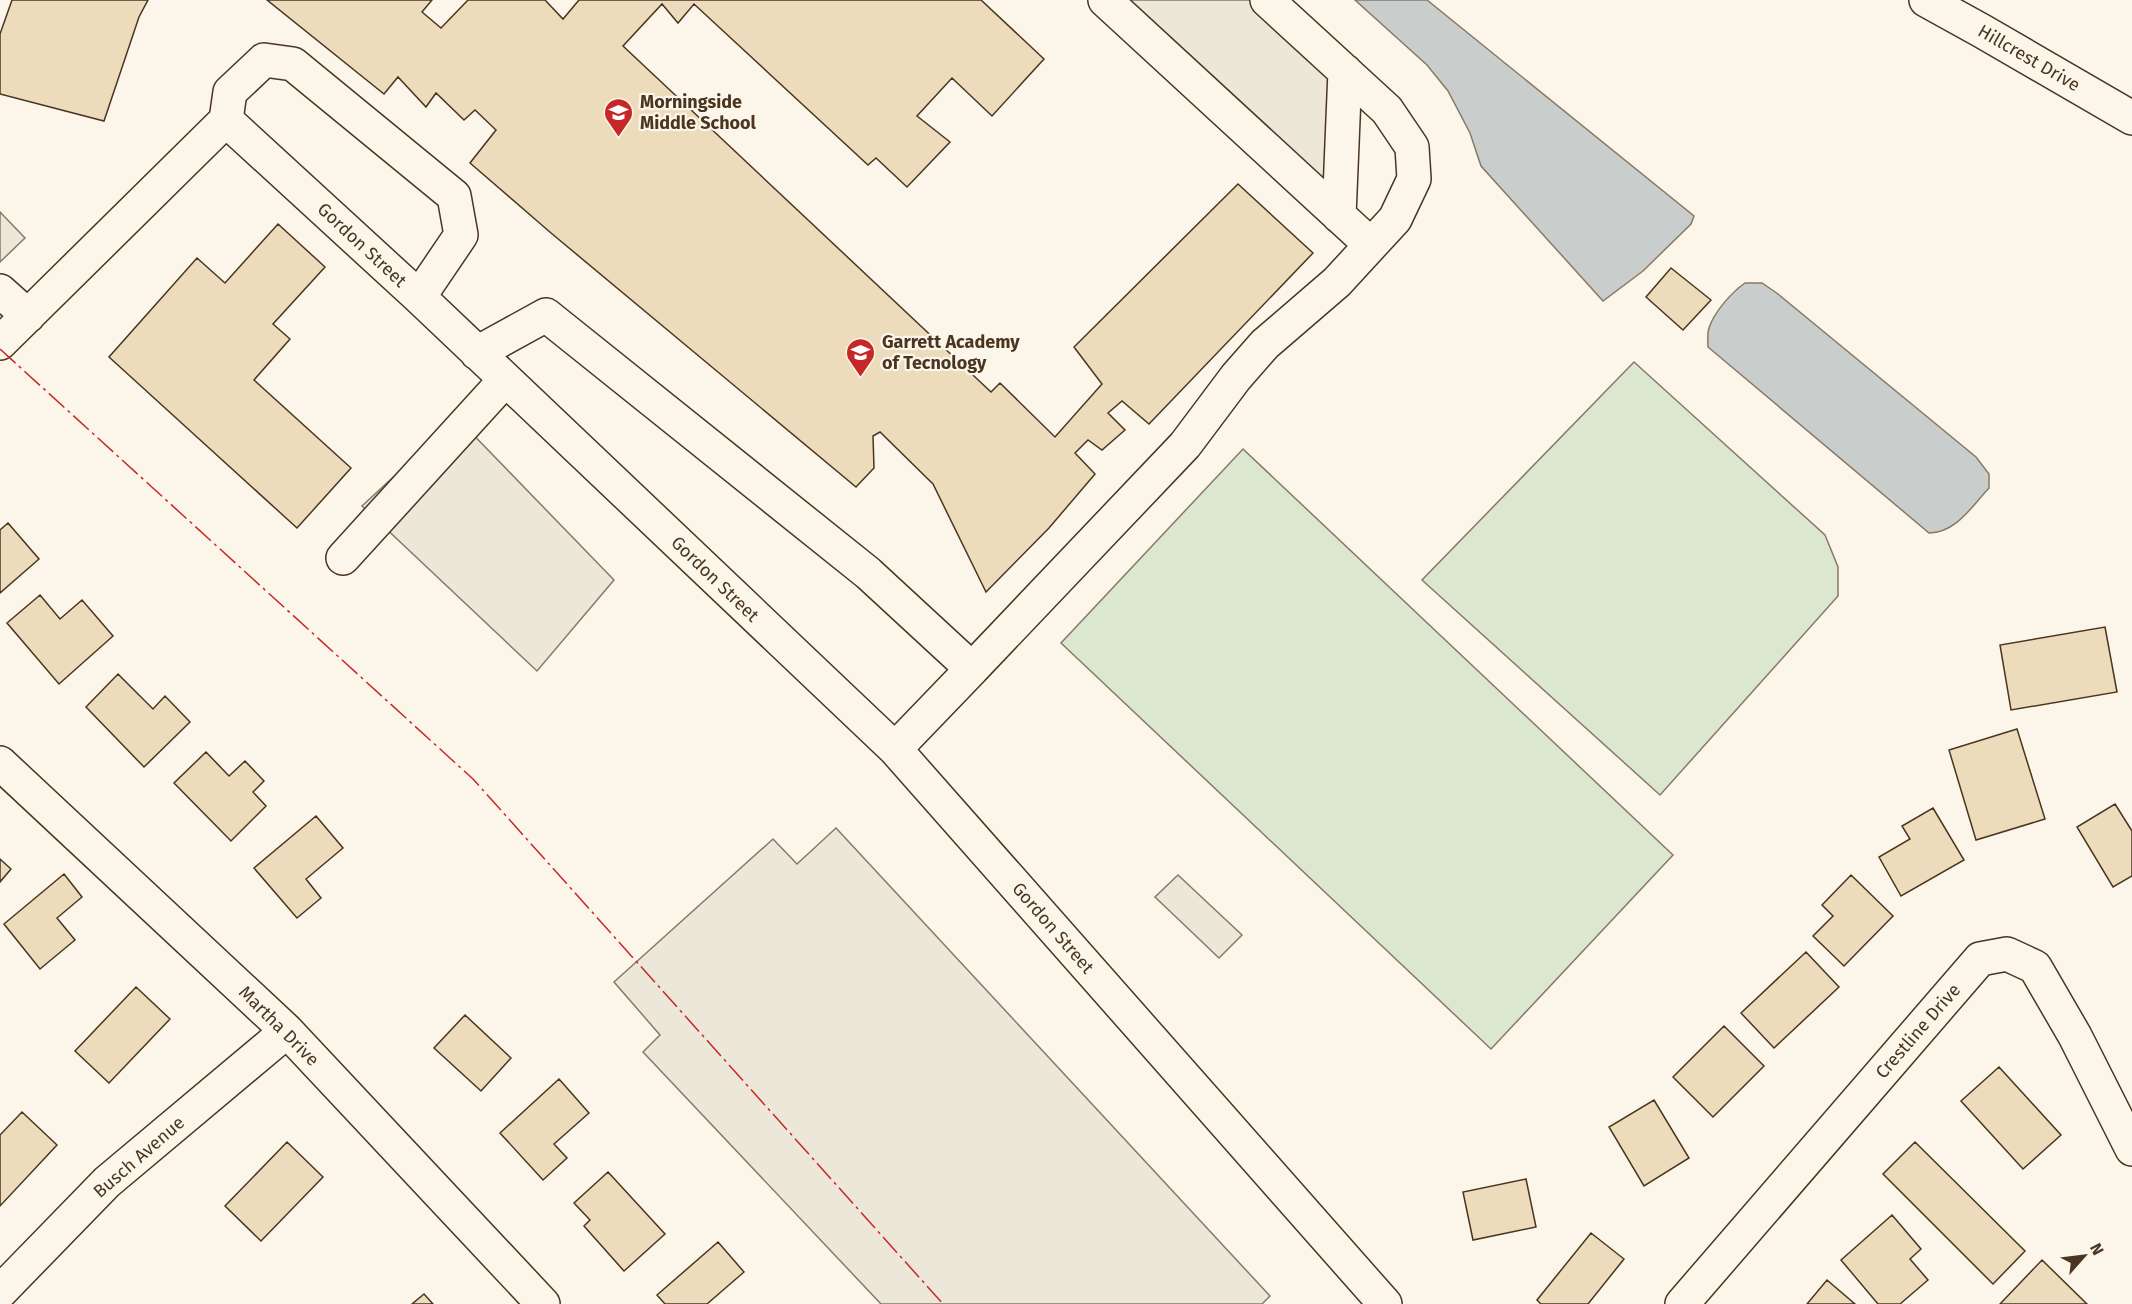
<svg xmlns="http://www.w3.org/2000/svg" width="2132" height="1304" viewBox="0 0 2132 1304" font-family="'Fira Sans',sans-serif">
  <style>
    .green { fill: #dce7d0; stroke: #887966; stroke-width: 1.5 }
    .parking { fill: #ede7d9; stroke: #887966; stroke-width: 1.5 }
    .water { fill: #c9cecd; stroke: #887966; stroke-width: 1.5 }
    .building { fill: #ecdcbc; stroke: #4a3520; stroke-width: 1.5 }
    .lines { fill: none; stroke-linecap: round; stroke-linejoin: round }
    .minor-casing { stroke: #4a3520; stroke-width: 36 }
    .minor { stroke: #fbf6e9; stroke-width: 33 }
    .power { stroke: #c62828; stroke-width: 1.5; stroke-dasharray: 21 4.5 3 4.5; stroke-linecap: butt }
    .labels { text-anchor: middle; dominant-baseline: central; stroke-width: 4.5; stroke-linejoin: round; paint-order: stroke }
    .street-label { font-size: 18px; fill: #4a3520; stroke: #fbf6e9 }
    .poi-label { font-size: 18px; font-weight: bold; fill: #4a3520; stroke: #fbf6e9; text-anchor: start }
  </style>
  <rect width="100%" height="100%" fill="#fbf6e9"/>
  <path class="green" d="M1634,362L1825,535L1838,567V596L1660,795L1422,580Z
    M1243,449L1673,855L1491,1049L1061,643Z"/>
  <path class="parking" d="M1105,0H1267L1345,71L1339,216Z
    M0,212L25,238L0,262Z
    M457,418L614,580L537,671L362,506Z
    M836,828L1270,1296L1262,1304H881L643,1052L660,1035L614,982L773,839L797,864Z
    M1178,875L1242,935L1219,958L1155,897Z"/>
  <path class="water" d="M1355,0H1427L1694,216L1691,224L1643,271L1603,301L1481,166L1470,133L1448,91L1427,65Z
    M1745,283H1762L1778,294L1976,457L1989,474V488C1972,506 1956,533 1929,533L1708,347C1708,340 1707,334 1709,328C1714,312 1732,292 1745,283Z"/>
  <path class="building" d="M12,0H148L139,17L104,121L0,94V34Z
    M267,0H432L422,12L441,28L468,0H545L563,19L579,0H981L1044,59L992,116L952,78L917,116L950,142L907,187L876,158L868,165L694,4L678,23L662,4L623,46L991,392L1000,383L1055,437L1102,384L1074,347L1238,184L1313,253L1149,424L1122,401L1108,413L1125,430L1102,450L1088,440L1075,453L1095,474L1049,528L986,592L933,484L880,432L873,436L874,468L856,487L551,233L470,163L496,130L475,110L464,120L436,93L426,107L398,77L384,94Z
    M278,224L325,267L273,324L290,339L254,380L351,468L297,528L109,357L197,258L225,283Z
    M1671,268L1711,300L1683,330L1646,297Z
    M8,523L39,559L0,593V530Z
    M40,595L60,619L82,600L113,636L59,684L7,623Z
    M2105,627L2117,692L2011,710L2000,645Z
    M118,674L153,709L165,696L190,722L144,767L86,707Z
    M2017,729L2045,819L1976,840L1949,750Z
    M206,752L229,776L245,761L264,781L253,792L266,806L231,841L174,783Z
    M2115,804L2132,831V876L2113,887L2077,827Z
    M1933,808L1964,860L1901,896L1879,857L1910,839L1902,826Z
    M316,816L343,848L306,879L321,898L297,918L254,868Z
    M0,859L11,869L0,882Z
    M64,874L82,897L57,918L75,940L40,969L4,924Z
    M1851,875L1893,916L1844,966L1813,936L1833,916L1822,905Z
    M1806,952L1839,987L1774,1048L1741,1013Z
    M136,987L170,1019L109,1083L75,1051Z
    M465,1015L511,1058L481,1091L434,1048Z
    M1724,1026L1764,1066L1713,1117L1673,1077Z
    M1999,1067L2061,1135L2023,1169L1961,1101Z
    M559,1079L589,1113L554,1144L567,1158L543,1180L500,1133Z
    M1654,1100L1689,1158L1644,1186L1609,1127Z
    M22,1112L57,1145L0,1206V1135Z
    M287,1142L323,1177L261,1241L225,1206Z
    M1915,1142L2025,1251L1993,1284L1883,1174Z
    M608,1172L665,1234L624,1271L584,1226L590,1220L574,1203Z
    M1526,1179L1536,1227L1473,1240L1463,1192Z
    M1892,1215L1921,1249L1910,1259L1928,1280L1900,1304H1878L1841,1260Z
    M1591,1233L1624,1259L1588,1304H1541L1537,1300Z
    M718,1242L744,1272L707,1304H665L657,1295Z
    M2042,1260L2087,1304H2000Z
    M1827,1280L1855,1304H1807Z
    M424,1294L433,1304H412Z"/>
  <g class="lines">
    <defs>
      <path id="minor" d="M1105,0L1371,245
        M1926,0L1982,31L2132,118
        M226,120L419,297L895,749L1385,1304
        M226,120L230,92L264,60L293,64L454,196L461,235L419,297
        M1339,216L1345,71
        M0,291L28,316
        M0,343L226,120
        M477,353L546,315L868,573L972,669L895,749
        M343,558L505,380
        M972,669L1185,445L1236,377L1265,344L1337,282L1395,219L1414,179L1412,147L1387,110L1267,0
        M0,763L287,1031L543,1304
        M0,1292L107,1182L287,1031
        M1682,1304L1980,959L2007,954L2035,967L2075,1036L2132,1149"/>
    </defs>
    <use href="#minor" class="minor-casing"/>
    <use href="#minor" class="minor"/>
    <path class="power" d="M0,349L473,779L943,1304"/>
  </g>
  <defs>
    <symbol id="school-pin" viewBox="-11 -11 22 30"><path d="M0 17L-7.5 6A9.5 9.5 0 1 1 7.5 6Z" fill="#c62828" stroke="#fbf6e9"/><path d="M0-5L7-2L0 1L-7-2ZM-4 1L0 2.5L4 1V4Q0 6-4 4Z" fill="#fff"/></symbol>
  </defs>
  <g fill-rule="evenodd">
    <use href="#school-pin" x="602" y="96" width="33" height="45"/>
    <use href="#school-pin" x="844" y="336" width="33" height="45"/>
  </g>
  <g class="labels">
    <g class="street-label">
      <text transform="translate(2029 58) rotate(30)">Hillcrest Drive</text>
      <text transform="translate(362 245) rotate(43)">Gordon Street</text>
      <text transform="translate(715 579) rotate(44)">Gordon Street</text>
      <text transform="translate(1053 928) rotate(49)">Gordon Street</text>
      <text transform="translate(279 1026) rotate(45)">Martha Drive</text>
      <text transform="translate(1918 1031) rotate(-49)">Crestline Drive</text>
      <text transform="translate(139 1157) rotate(-41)">Busch Avenue</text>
    </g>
    <g class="poi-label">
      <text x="640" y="102">Morningside<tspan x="640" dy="21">Middle School</tspan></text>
      <text x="882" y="342">Garrett Academy<tspan x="882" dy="21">of Tecnology</tspan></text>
    </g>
  </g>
  <g transform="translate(2084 1256) rotate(62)" stroke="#fbf6e9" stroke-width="4.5" paint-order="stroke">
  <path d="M0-4.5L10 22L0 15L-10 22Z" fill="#4a3520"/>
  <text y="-9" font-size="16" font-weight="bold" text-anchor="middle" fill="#4a3520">N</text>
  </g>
</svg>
